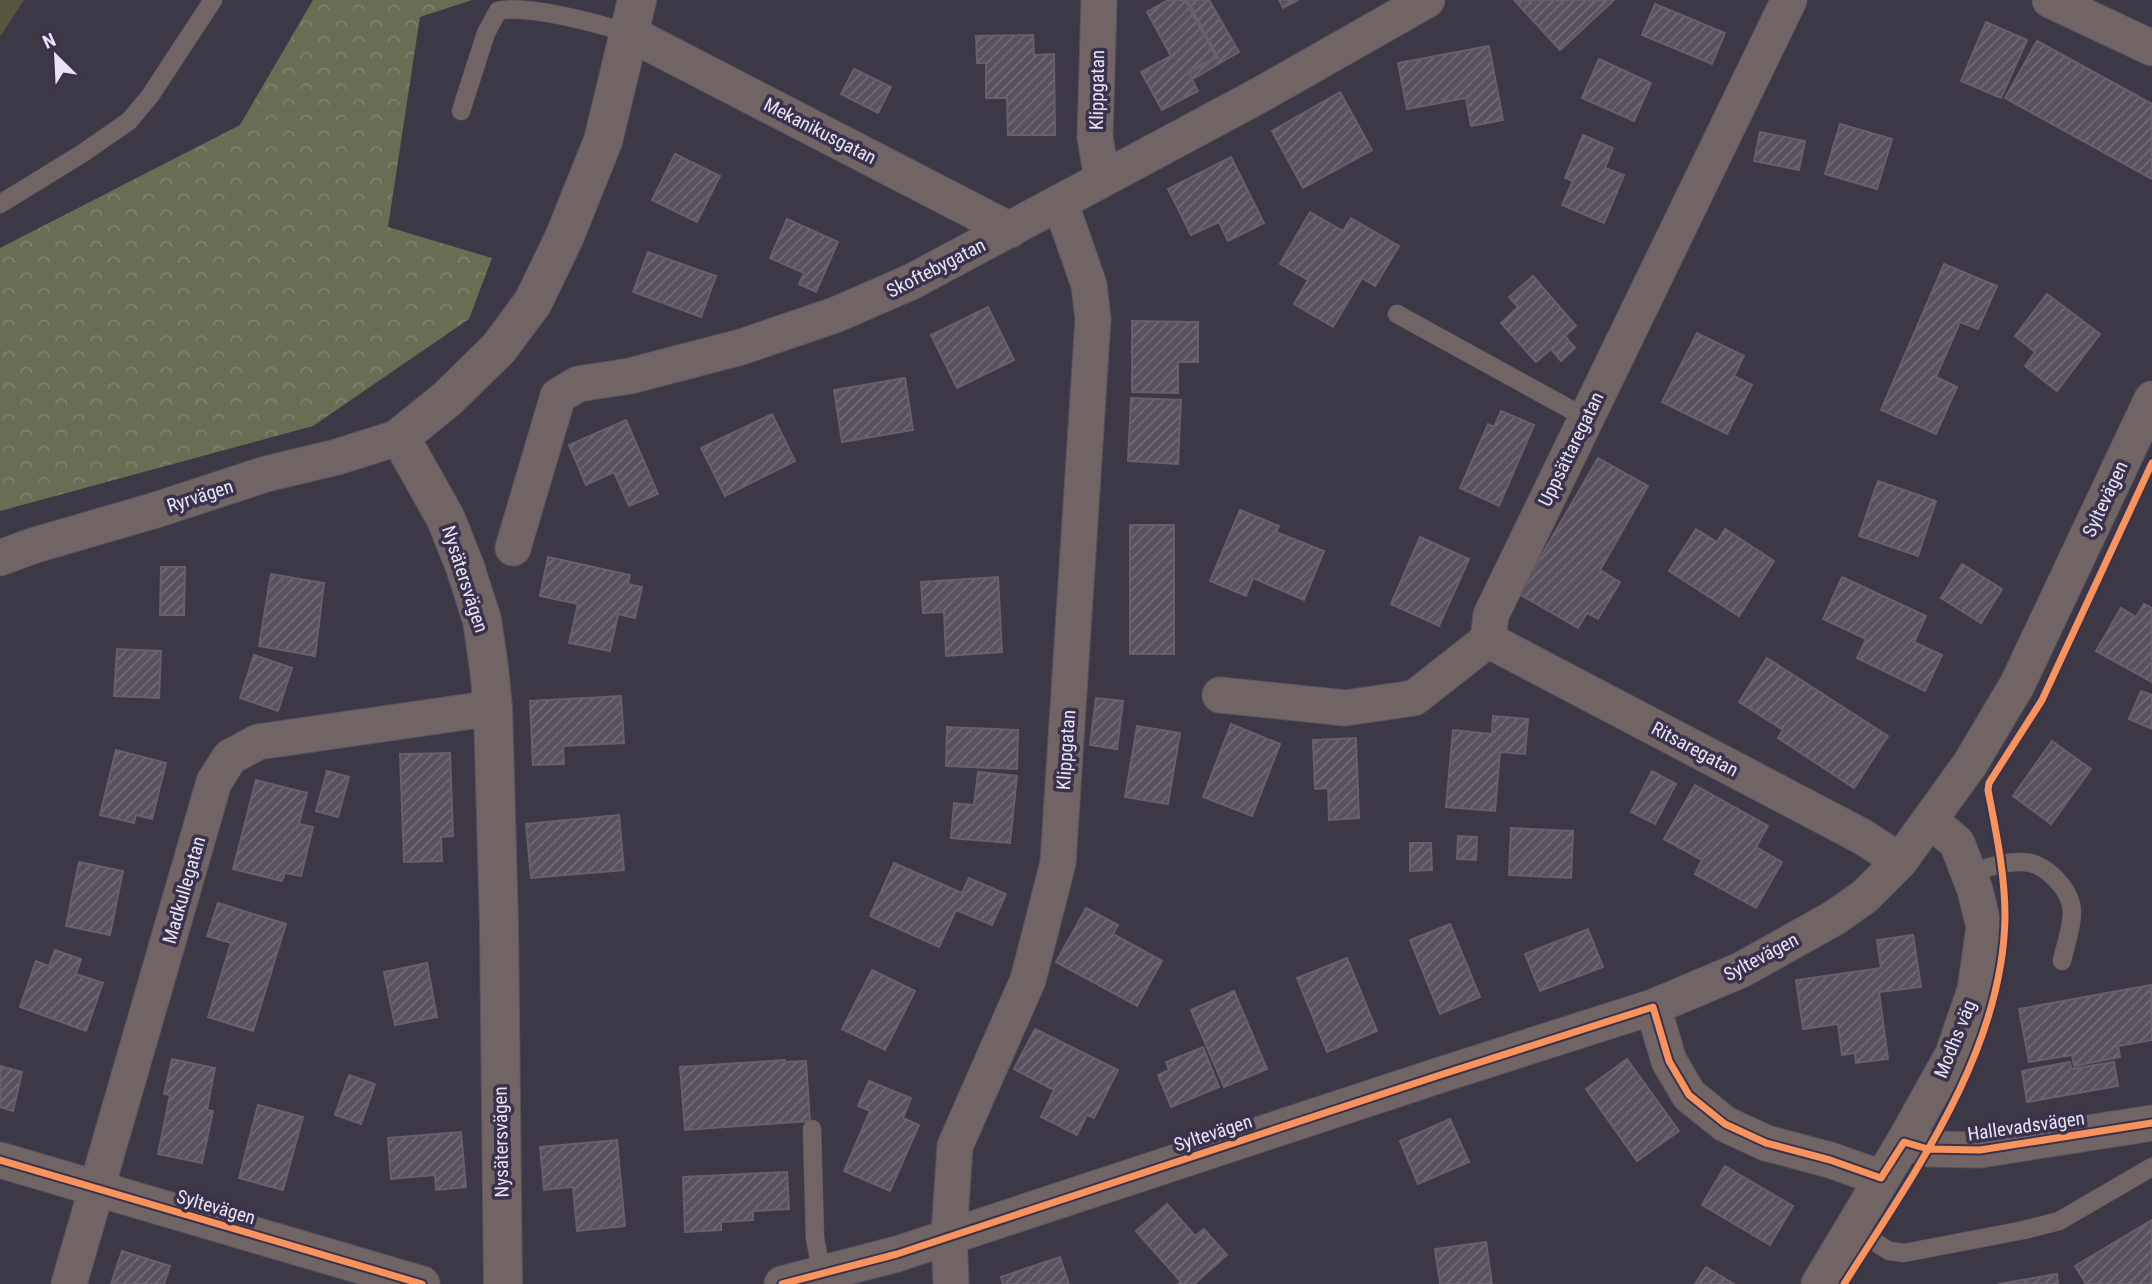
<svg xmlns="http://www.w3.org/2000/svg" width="2152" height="1284" viewBox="0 0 2152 1284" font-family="'Roboto Condensed',sans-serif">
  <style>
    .forest { fill: url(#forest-crowns) }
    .pitch { fill: #555540 }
    .building { fill: url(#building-hatch); stroke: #67606a; stroke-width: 2 }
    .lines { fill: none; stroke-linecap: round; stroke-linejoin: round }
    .service-casing { stroke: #595461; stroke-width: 19 }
    .minor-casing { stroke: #595461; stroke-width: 37 }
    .tertiary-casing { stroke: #595461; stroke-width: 40 }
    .service { stroke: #706564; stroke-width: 18 }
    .minor { stroke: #706564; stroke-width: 35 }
    .tertiary { stroke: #706564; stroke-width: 38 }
    .cycleway-casing { stroke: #3a324c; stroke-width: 11 }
    .cycleway { stroke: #f8935d; stroke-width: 7 }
    .labels { text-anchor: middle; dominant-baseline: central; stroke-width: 7; stroke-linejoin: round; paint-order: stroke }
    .street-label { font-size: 19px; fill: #e9e4f5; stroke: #3a324c }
  </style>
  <defs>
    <pattern id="forest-crowns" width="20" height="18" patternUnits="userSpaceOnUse" patternTransform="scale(1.75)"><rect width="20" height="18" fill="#6b6c54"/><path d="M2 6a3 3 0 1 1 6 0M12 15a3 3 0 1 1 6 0" fill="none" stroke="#80816d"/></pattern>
    <pattern id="building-hatch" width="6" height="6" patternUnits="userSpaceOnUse" patternTransform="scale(1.75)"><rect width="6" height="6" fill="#59525d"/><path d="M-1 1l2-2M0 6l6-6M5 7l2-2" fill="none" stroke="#716b75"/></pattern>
  </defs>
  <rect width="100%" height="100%" fill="#3c3846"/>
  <path class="forest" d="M313,0H472L420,17L388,227L492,258L469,319L313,426L0,511V248L240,125Z"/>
  <path class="pitch" d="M0,0H24L0,37Z"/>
  <path class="building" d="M1168,0H1185L1216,57L1188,71L1198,91L1162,110L1141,72L1171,56L1147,12Z
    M1187,0H1209L1239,52L1193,79L1189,73L1218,57Z
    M1279,0H1298L1283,8Z
    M1514,0H1614L1560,50Z
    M1655,4L1725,33L1712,64L1642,35Z
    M1986,22L2027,40L2001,98L1961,81Z
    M1033,35L1034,55L1054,54L1055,135H1008L1007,98H986V63H977L976,36Z
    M2037,41L2152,104V179L2005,98Z
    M1489,46L1503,120L1471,126L1466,98L1407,109L1398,63Z
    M1599,59L1651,83L1634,121L1582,98Z
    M854,69L891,87L878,113L841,94Z
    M1340,92L1372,150L1303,188L1272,131Z
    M1840,124L1892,139L1877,189L1825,174Z
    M1760,132L1805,141L1799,170L1754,161Z
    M1583,135L1613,148L1605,168L1624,175L1604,223L1562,205L1573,181L1565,178Z
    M675,154L720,176L697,222L652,200Z
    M1231,157L1264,223L1228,241L1219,222L1191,235L1168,189Z
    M1310,212L1343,231L1351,218L1399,246L1375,286L1362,278L1333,327L1294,304L1308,280L1280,264Z
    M787,219L838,242L816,292L799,284L804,273L770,258Z
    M648,252L716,276L701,317L633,292Z
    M1944,264L1997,286L1978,329L1960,322L1936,377L1957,387L1936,434L1881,410Z
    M1533,276L1576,326L1565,336L1575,348L1561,361L1551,349L1536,362L1501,323L1518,307L1509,297Z
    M2047,294L2100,334L2057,391L2025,366L2035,352L2015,336Z
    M988,307L1014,360L957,388L931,335Z
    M1132,321L1198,322V362H1178V393L1132,392Z
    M1697,333L1744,356L1734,376L1752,385L1727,434L1662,402Z
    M905,378L913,430L842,442L834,390Z
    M1131,398L1181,400L1178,464L1128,461Z
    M1501,411L1534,425L1499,506L1460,488L1488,424L1494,427Z
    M772,414L795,461L725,496L701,448Z
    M626,420L658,494L629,506L614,472L586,485L569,445Z
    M1598,458L1648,486L1600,570L1620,582L1598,619L1587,613L1578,628L1519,594Z
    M1878,481L1936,501L1918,556L1859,536Z
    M1240,510L1279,526L1276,532L1324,551L1304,600L1253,578L1246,596L1210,581Z
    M1130,525H1174V654H1130Z
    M1696,529L1717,542L1725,529L1774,561L1739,616L1669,571Z
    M1420,537L1469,559L1439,626L1391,604Z
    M548,557L630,575L628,584L642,587L635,618L618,614L610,651L569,643L578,604L540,596Z
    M1962,564L2002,589L1981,623L1941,598Z
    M161,567H185L184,615H160Z
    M271,574L324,583L315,656L259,646Z
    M998,577L1002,652L946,656L944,612L923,613L921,582Z
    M1842,577L1926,616L1914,642L1942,655L1925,691L1857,658L1866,639L1823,619Z
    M2144,604L2152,608V682L2096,651L2121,608L2136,617Z
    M117,649L161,651L159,698L114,696Z
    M254,655L292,668L278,711L240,698Z
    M1767,658L1888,736L1854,788L1778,738L1783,730L1739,702Z
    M2141,691L2152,695V729L2129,719Z
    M621,696L624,743L563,746L564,764L533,765L530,701Z
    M1096,698L1123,701L1117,749L1090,745Z
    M1493,716L1528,719L1525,754L1500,752L1495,811L1446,807L1453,730L1492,734Z
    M1231,724L1280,744L1252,816L1203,797Z
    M1137,726L1180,733L1168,804L1125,797Z
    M947,727L1018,730L1017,769L946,766Z
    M1356,738L1359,818L1329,820L1328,788L1315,789L1313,740Z
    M2052,741L2091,769L2051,824L2013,796Z
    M116,750L166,763L152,819L136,815L134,823L100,815Z
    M450,753L453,836L441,837L442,861L404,862L400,754Z
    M327,771L349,777L338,817L316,811Z
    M1652,771L1676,784L1655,824L1631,812Z
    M978,772L1017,776L1010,843L951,838L954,803L974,805Z
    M256,780L307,793L299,824L313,827L301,876L285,873L282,881L233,869Z
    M1695,785L1768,826L1756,847L1782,862L1756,908L1695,874L1702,860L1664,839Z
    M619,815L624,870L531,878L526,824Z
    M1511,828L1573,831L1571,878L1509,875Z
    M1458,836L1477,837L1476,860L1457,859Z
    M1410,843H1431L1432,870L1410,871Z
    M79,862L123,871L110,935L66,926Z
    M894,863L962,893L969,878L1006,894L992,925L956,910L939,947L870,916Z
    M218,903L286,924L253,1031L208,1017L231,943L207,936Z
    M1086,908L1118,925L1113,934L1162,961L1137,1006L1056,962Z
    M1450,924L1480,997L1440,1014L1410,940Z
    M1588,929L1603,967L1540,991L1525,954Z
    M1913,935L1921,987L1879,992L1888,1059L1856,1063L1855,1053L1842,1055L1838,1024L1803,1029L1796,980L1881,968L1877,940Z
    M55,950L81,959L76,974L103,983L86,1031L20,1007L36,961L49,966Z
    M1347,958L1377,1031L1327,1052L1297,978Z
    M427,963L437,1017L395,1025L384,972Z
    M872,970L915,991L885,1050L842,1029Z
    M2151,985L2152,1040L2118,1046L2120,1057L2074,1066L2072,1055L2029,1062L2019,1009Z
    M1234,991L1267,1069L1224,1087L1191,1010Z
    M1035,1029L1118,1070L1094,1118L1087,1115L1077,1135L1041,1117L1054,1090L1014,1069Z
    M1203,1047L1219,1087L1171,1107L1158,1075L1169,1070L1166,1062Z
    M172,1059L215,1068L207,1110L213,1111L202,1163L158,1154L170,1095L164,1094Z
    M1627,1059L1679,1131L1637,1161L1586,1089Z
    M785,1060V1062L806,1061L810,1121L685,1130L680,1067Z
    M2070,1062L2071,1069L2114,1062L2118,1086L2027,1102L2022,1071Z
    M0,1066L22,1072L13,1111L0,1107Z
    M349,1075L375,1084L361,1124L335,1115Z
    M869,1081L911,1098L903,1118L919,1125L890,1191L844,1171L870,1111L858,1106Z
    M258,1105L303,1117L283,1190L239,1178Z
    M1450,1119L1469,1162L1418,1184L1400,1141Z
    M461,1132L466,1187L436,1190L435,1175L391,1179L388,1138Z
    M617,1140L625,1226L577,1231L573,1187L544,1190L540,1147Z
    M1725,1166L1793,1206L1770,1245L1702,1205Z
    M787,1172L789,1209L753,1211V1220L721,1222V1230L685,1232L683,1177Z
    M1167,1204L1195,1236L1204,1229L1227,1255L1194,1284H1178L1181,1282L1136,1231Z
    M2152,1220V1284H2086L2075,1266Z
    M1486,1242L1492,1284H1440L1435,1249Z
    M122,1251L170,1266L164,1284H111Z
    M1060,1257L1069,1284H1003L1001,1277Z
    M1706,1267L1734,1284H1695Z
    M2057,1274L2058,1284H1998Z"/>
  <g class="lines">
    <defs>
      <path id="service" d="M461,111L486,33L498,11C527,4 599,24 629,33
        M0,204L83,153L129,121L150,96L213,0
        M1397,314L1586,418
        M1969,874C1987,868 2004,861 2023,862C2045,862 2072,890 2072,913C2072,928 2065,946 2062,961
        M812,1129L815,1238L822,1275
        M1853,1228L1889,1251L1904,1253L2024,1230L2059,1221L2152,1167"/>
      <path id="minor" d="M1099,0L1095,137L1102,179
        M2050,0L2152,48
        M629,33L1010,230
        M513,548L558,396L578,384L630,376L741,347L835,315L911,282L1258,96L1427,0
        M0,558L32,546L156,510L266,474L337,457L400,437
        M1488,640L1863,837L1900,861
        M1220,695L1345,708L1414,698L1488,640L1491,615L1789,0
        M1653,1007L1669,1061L1689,1095L1725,1124L1766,1143L1830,1160L1881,1178
        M1904,1142L1928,1149L1980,1150L2152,1123
        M0,1160L422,1284
        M69,1284L214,782L230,757L258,742L493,708
        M782,1284L897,1254L1440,1075L1653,1007L1741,970L1834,918L1864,897L1900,861L1970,764L2017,685L2152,399
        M951,1284L949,1235L955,1146L1028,980L1058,863L1093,319L1089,285L1060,202
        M1819,1284L1904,1142L1953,1054L1975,990L1984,927L1975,890L1957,843L1931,821"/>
      <path id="tertiary" d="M503,1284L499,925L493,708L489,668L482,620L465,567L446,519L400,437L447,399L499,348L533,302L564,238L603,141L637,0"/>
    </defs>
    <use href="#service" class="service-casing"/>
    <use href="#minor" class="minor-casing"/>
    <use href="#tertiary" class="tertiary-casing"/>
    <use href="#service" class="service"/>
    <use href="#minor" class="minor"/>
    <use href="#tertiary" class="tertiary"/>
    <defs>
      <path id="cycleway" d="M0,1160L422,1284
        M782,1284L897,1254L1440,1075L1653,1007L1669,1061L1689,1095L1725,1124L1766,1143L1830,1160L1881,1178L1904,1142L1928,1149L1980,1150L2152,1123
        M1844,1284C1913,1175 2003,1051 2005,917C2005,873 1996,832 1988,790L1989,783L2042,700L2152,463"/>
    </defs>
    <use href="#cycleway" class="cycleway-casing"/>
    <use href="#cycleway" class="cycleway"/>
  </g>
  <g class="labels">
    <g class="street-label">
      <text transform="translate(1097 90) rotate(-89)">Klippgatan</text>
      <text transform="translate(820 131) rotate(27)">Mekanikusgatan</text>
      <text transform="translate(936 268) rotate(-27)">Skoftebygatan</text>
      <text transform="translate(1571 449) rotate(-64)">Uppsättaregatan</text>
      <text transform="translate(200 496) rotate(-18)">Ryrvägen</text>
      <text transform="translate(2105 499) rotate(-65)">Syltevägen</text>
      <text transform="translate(465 579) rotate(72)">Nysätersvägen</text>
      <text transform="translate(1695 749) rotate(28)">Ritsaregatan</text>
      <text transform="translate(1066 750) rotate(-86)">Klippgatan</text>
      <text transform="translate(184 890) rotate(-74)">Madkullegatan</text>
      <text transform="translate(1761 957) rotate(-28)">Syltevägen</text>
      <text transform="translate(1955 1039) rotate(-68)">Modhs väg</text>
      <text transform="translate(2026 1126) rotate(-8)">Hallevadsvägen</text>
      <text transform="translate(1213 1133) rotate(-18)">Syltevägen</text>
      <text transform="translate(501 1142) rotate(-91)">Nysätersvägen</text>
      <text transform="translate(216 1207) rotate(16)">Syltevägen</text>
    </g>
  </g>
  <g transform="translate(56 56) rotate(336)" stroke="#3a324c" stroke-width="5" paint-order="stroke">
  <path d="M0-5L12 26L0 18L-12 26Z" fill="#e9e4f5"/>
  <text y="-10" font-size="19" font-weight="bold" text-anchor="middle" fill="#e9e4f5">N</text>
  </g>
</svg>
